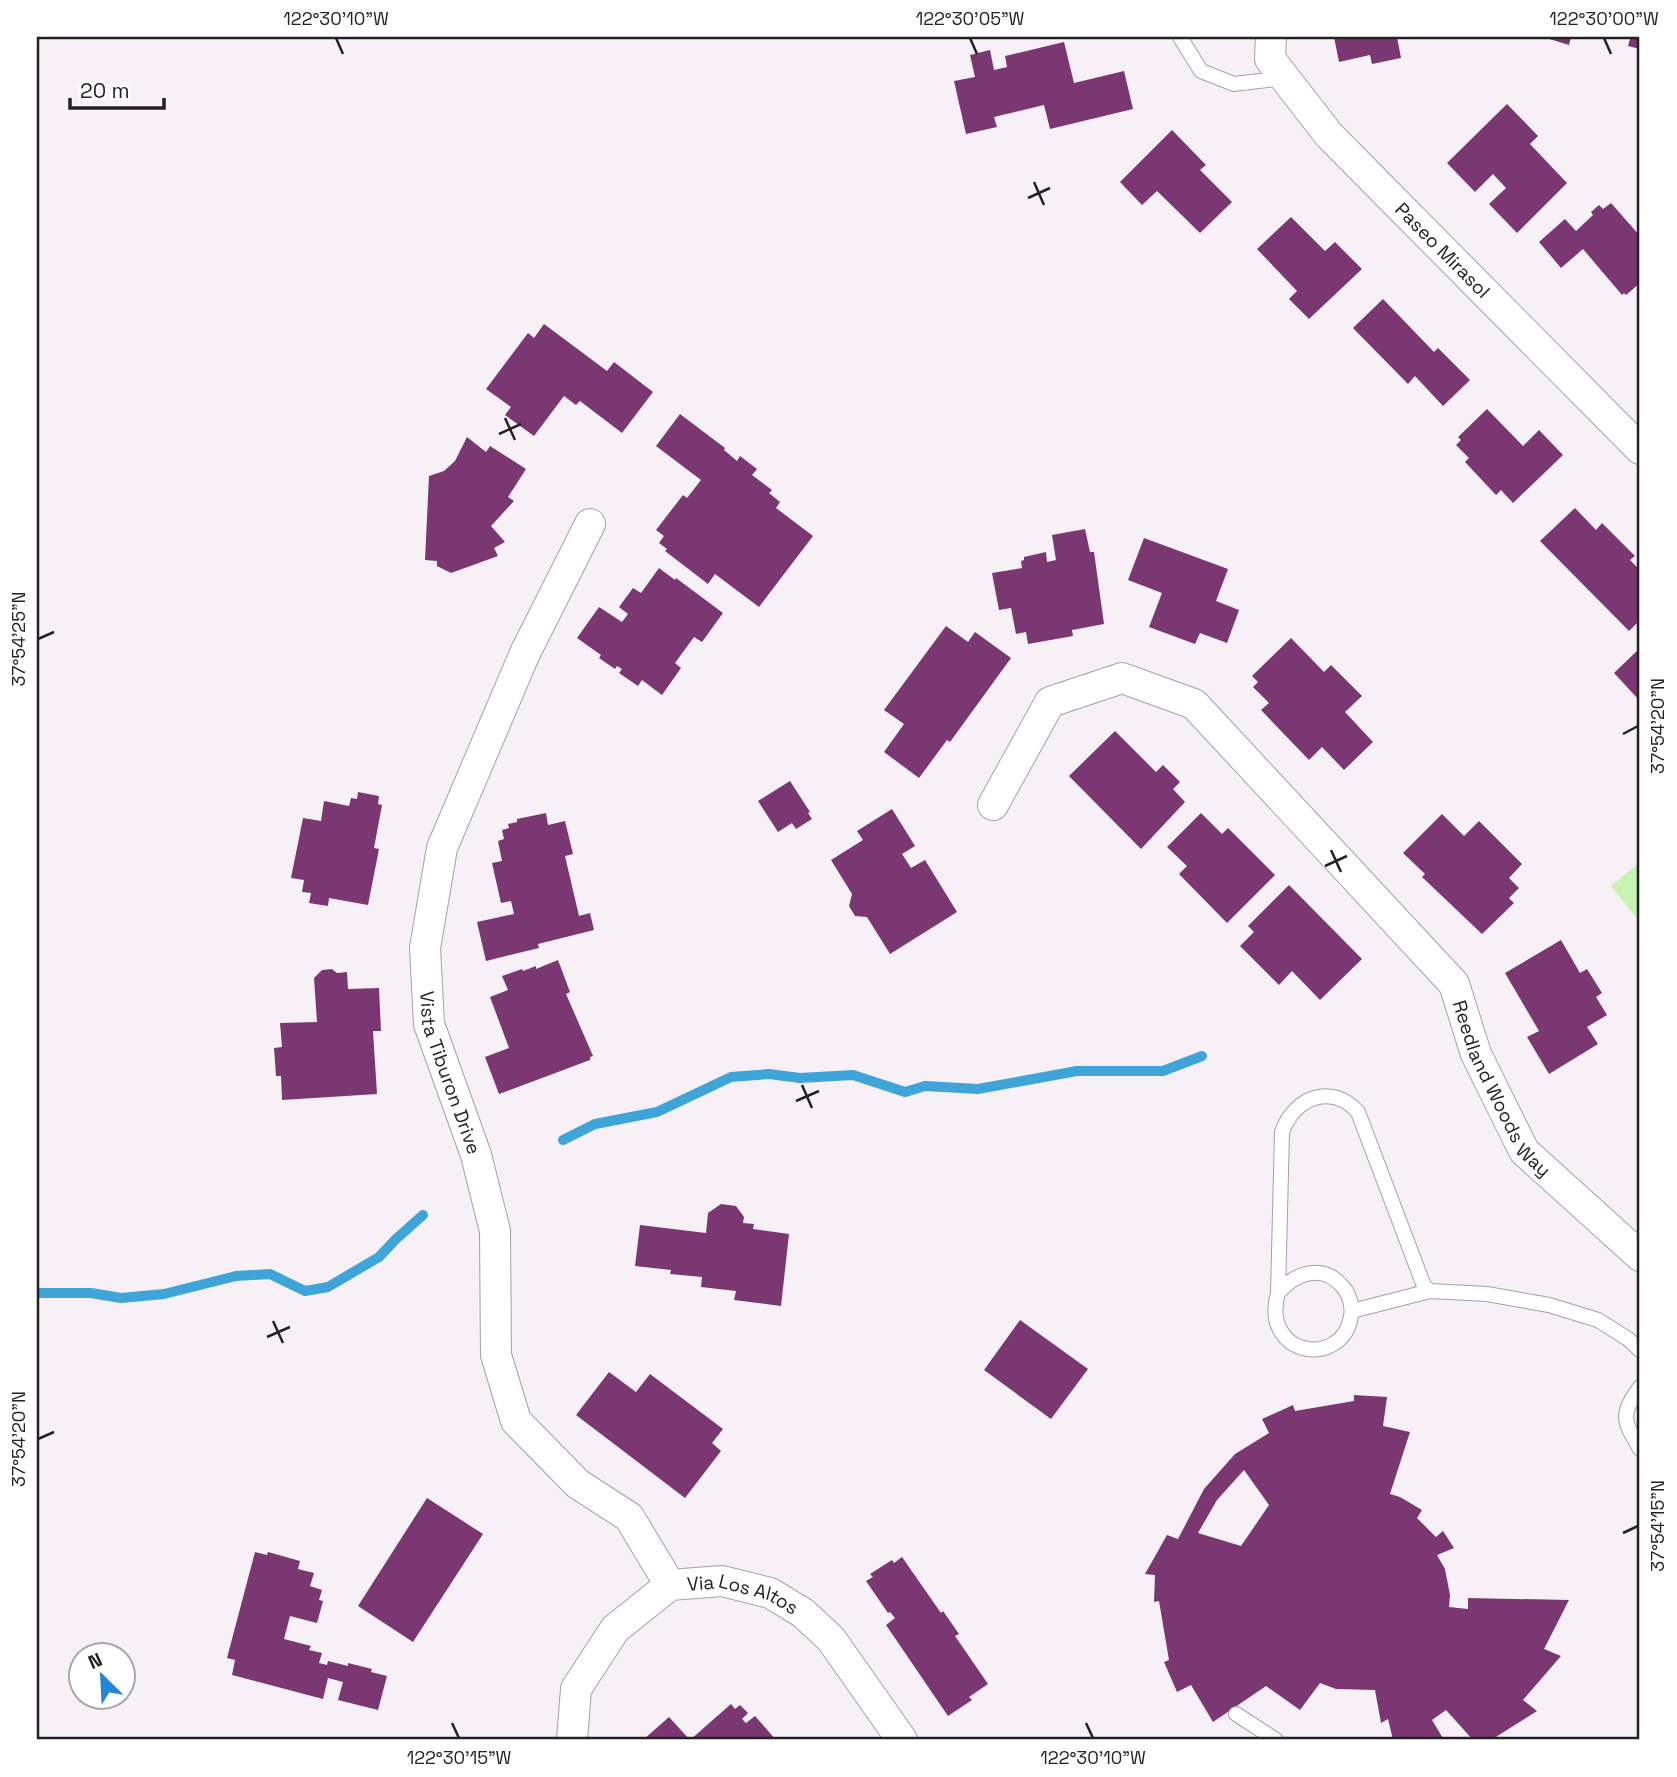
<svg xmlns="http://www.w3.org/2000/svg" width="1677" height="1777" viewBox="0 0 1677 1777" font-family="'Space Grotesk',sans-serif">
  <style>
    .green { fill: #c7f2b4 }
    .lines { fill: none; stroke-linecap: round; stroke-linejoin: round }
    .stream { stroke: #3fa5d9; stroke-width: 10 }
    .building { fill: #7a3771; fill-rule: evenodd }
    .service-casing { stroke: #a6a0a6; stroke-width: 16 }
    .minor-casing { stroke: #a6a0a6; stroke-width: 32 }
    .service { stroke: #fff; stroke-width: 14 }
    .minor { stroke: #fff; stroke-width: 30 }
    .ticks { fill: none; stroke: #242124; stroke-width: 2.5 }
    .labels { text-anchor: middle; dominant-baseline: central; stroke-width: 7; stroke-linejoin: round; paint-order: stroke }
    .street-label { font-size: 19px; fill: #242124; stroke: #fff }
    .neatline { fill: none; stroke: #242124; stroke-width: 2.5 }
    .ticks-label { font-size: 18px; text-anchor: middle; fill: #242124 }
  </style>
  <rect width="100%" height="100%" fill="#f7f1f7"/>
  <path class="green" d="M1640,862V922L1611,886Z"/>
  <g class="lines">
    <path class="stream" d="M563,1140L595,1124L657,1112L731,1077L769,1074L800,1078L853,1075L905,1092L925,1086L978,1089L1077,1071H1163L1202,1056
      M37,1293H91L121,1298L164,1294L236,1276L270,1274L305,1291L328,1287L379,1257L396,1239L423,1215"/>
  </g>
  <path class="building" d="M1334,37H1397L1401,58L1372,64L1370,55L1339,62Z
    M1543,37H1571L1569,45Z
    M1623,37H1640V49L1628,46L1630,39Z
    M1064,42L1074,83L1124,71L1133,109L1050,129L1044,105L994,117L997,127L966,134L954,81L975,77L970,55L990,50L994,70L1007,67L1005,56Z
    M1507,104L1538,136L1530,144L1567,183L1517,233L1489,204L1506,188L1493,174L1475,192L1447,163Z
    M1172,130L1206,165L1200,170L1232,202L1200,233L1157,191L1142,205L1120,182Z
    M1611,203L1640,236V283L1626,295L1624,293L1622,295L1583,249L1561,268L1539,242L1565,219L1576,231L1593,215L1591,212L1599,205L1603,209Z
    M1291,217L1325,251L1335,242L1362,269L1309,319L1289,299L1297,291L1257,249Z
    M1383,299L1434,352L1438,348L1470,380L1443,406L1415,376L1408,384L1353,328Z
    M544,324L607,371L614,362L653,392L622,433L580,401L576,405L564,396L534,436L505,415L511,407L486,389L528,333L534,338Z
    M1487,409L1523,446L1539,430L1563,455L1513,503L1501,490L1496,495L1465,462L1469,458L1456,445L1461,440L1458,437Z
    M680,414L725,448L724,450L737,461L740,456L757,469L752,475L772,490L769,493L780,502L776,508L813,536L759,607L715,574L708,584L665,551L667,549L659,543L664,536L656,530L683,495L687,498L701,480L656,446Z
    M467,437L486,452L490,446L526,469L508,497L514,501L491,526L505,542L494,548L498,556L451,573L437,566V561L425,560L429,476L444,471L455,461Z
    M1575,508L1596,530L1602,523L1635,556L1630,560L1640,570V620L1629,631L1540,541Z
    M1085,529L1090,552H1094L1104,624L1072,630L1073,636L1028,644L1026,632L1016,634L1011,608L999,610L992,573L1022,568L1021,561L1024,560V557L1046,552L1047,562L1056,560L1052,535Z
    M1144,538L1228,569L1216,601L1239,610L1227,643L1200,633L1195,644L1149,627L1162,593L1128,580Z
    M659,568L675,580L676,578L723,613L702,642L694,637L675,663L681,668L662,695L642,680L638,686L619,673L622,669L617,666L615,669L599,658L601,655L577,638L599,607L622,622L628,614L619,607L633,588L641,593Z
    M946,626L968,642L975,632L1011,658L950,742L947,740L919,778L884,752L904,724L884,710Z
    M1291,638L1324,672L1331,665L1362,696L1345,712L1373,742L1344,770L1322,747L1309,760L1261,710L1269,703L1253,687L1258,682L1252,676Z
    M1640,648V701L1614,673Z
    M1115,731L1156,772L1163,765L1180,782L1173,789L1185,802L1141,849L1069,776Z
    M790,781L810,812L808,813L812,819L796,829L792,823L778,832L758,801Z
    M358,792L379,796L378,804L382,805L374,848L379,849L368,905L329,898L328,906L309,903L311,893L302,892L304,880L291,878L303,818L321,821L324,801L349,806L351,798L357,799Z
    M892,809L915,846L902,854L911,868L925,860L957,912L890,954L867,917L855,916L849,906L852,894L831,860L863,840L857,831Z
    M546,813L548,825L565,821L573,854L565,856L579,916L590,913L594,930L538,944L539,948L486,961L477,922L514,914L511,901L501,903L492,863L502,861L498,841L504,839L502,830L509,828L508,824L517,822V819Z
    M1201,813L1222,834L1228,828L1275,875L1227,923L1179,874L1187,866L1167,847Z
    M1442,814L1464,836L1479,821L1522,864L1509,878L1519,888L1509,898L1514,903L1482,934L1422,877L1425,874L1403,853Z
    M1289,885L1362,959L1320,1000L1292,971L1279,985L1240,946L1254,932L1248,926Z
    M1561,940L1580,973L1587,969L1602,993L1596,997L1607,1015L1587,1027L1598,1044L1549,1074L1527,1037L1539,1031L1505,973Z
    M558,960L570,992L566,994L593,1056L590,1057V1060L499,1094L485,1057L509,1048L490,997L508,990L502,976L522,969L523,971L536,966V969Z
    M332,969L337,973L347,972L348,989L379,988L381,1031H373L377,1094L282,1100L281,1076H276L274,1048L282,1047L280,1023L317,1022L314,978L322,970Z
    M721,1204L736,1206L744,1217L743,1223L754,1224L753,1229L789,1234L781,1306L734,1300L736,1291L701,1287L702,1277L670,1274L671,1270L635,1266L640,1225L706,1233L708,1213Z
    M1020,1320L1088,1369L1051,1419L984,1370Z
    M609,1372L636,1392L650,1374L723,1429L712,1443L721,1451L685,1498L576,1415Z
    M1354,1395L1387,1397L1383,1426L1410,1432L1390,1494L1400,1497L1422,1510L1417,1518L1436,1537L1443,1531L1454,1548L1437,1555L1445,1569L1450,1595L1449,1607L1468,1609V1598L1569,1600L1544,1649L1561,1656L1523,1700L1537,1711L1491,1740H1473L1446,1710L1432,1720L1444,1740H1393L1388,1719L1381,1723L1375,1690L1336,1689L1320,1683L1300,1710L1266,1686L1213,1722L1191,1685L1177,1692L1164,1662L1169,1660L1159,1601L1154,1602L1155,1575L1145,1574L1167,1535L1178,1539L1204,1489L1235,1454L1269,1433L1262,1419L1293,1405L1295,1411L1354,1401ZM1244,1470L1269,1505L1241,1546L1198,1533L1217,1500Z
    M427,1498L483,1534L413,1642L358,1606Z
    M255,1552L267,1555L268,1552L300,1561L298,1569L314,1573L310,1586L322,1590L319,1600L323,1601L317,1623L290,1616L284,1639L311,1646L309,1650L322,1653L319,1663L327,1665L328,1661L348,1666V1663L372,1669L371,1672L387,1676L378,1710L338,1700L343,1682L328,1678L323,1699L232,1675L235,1660L227,1658Z
    M902,1557L941,1613L943,1611L959,1634L955,1636L988,1684L969,1697L972,1700L948,1716L886,1625L895,1618L890,1612L888,1613L866,1581L873,1577L870,1574L892,1560L894,1563Z
    M731,1704L735,1709L740,1705L748,1713L742,1719L746,1723L755,1716L776,1740H690Z
    M669,1717L690,1740H643Z"/>
  <g class="lines">
    <defs>
      <path id="service" d="M1180,37L1201,71L1234,84L1285,78
        M1278,1293C1295,1273 1322,1263 1342,1286C1349,1293 1353,1306 1351,1316C1343,1369 1260,1357 1278,1293L1282,1132C1294,1097 1332,1083 1358,1112L1424,1286L1430,1291L1487,1294L1549,1305L1598,1320L1628,1339L1640,1350
        M1352,1311L1430,1291
        M1640,1387C1620,1415 1623,1420 1640,1449
        M1236,1714L1276,1740"/>
      <g id="minor">
        <path id="s1" d="M1271,37L1270,59L1329,135L1640,449"/>
        <path id="s2" d="M590,524L525,653L442,848L425,948L429,1024L476,1155L495,1231L496,1355L516,1421L578,1484L629,1517L670,1585"/>
        <path id="s3" d="M993,805L1050,702L1122,678L1194,704L1454,984L1476,1054L1524,1151L1640,1256"/>
        <path id="s4" d="M572,1740L576,1689L615,1629L670,1585L722,1581L770,1593L803,1613L831,1639L902,1740"/>
      </g>
    </defs>
    <use href="#service" class="service-casing"/>
    <use href="#minor" class="minor-casing"/>
    <use href="#service" class="service"/>
    <use href="#minor" class="minor"/>
  </g>
  <path class="ticks" d="M336,38L343,54M970,38L977,54M1604,38L1611,54M1034,182L1044,205M1028,198L1050,188M505,418L515,440M499,434L521,424M38,639L54,632M1623,734L1638,726M1331,850L1341,872M1325,866L1347,856M802,1085L812,1108M796,1101L819,1091M273,1321L283,1343M267,1337L290,1327M38,1439L54,1432M1623,1533L1638,1526M452,1723L459,1738M1086,1723L1093,1738"/>
  <g class="labels">
    <g class="street-label">
      <text stroke="none"><textPath href="#s1" startOffset="280">Paseo Mirasol</textPath></text>
      <text stroke="none"><textPath href="#s2" startOffset="586">Vista Tiburon Drive</textPath></text>
      <text stroke="none"><textPath href="#s3" startOffset="768">Reedland Woods Way</textPath></text>
      <text stroke="none"><textPath href="#s4" startOffset="268">Via Los Altos</textPath></text>
    </g>
  </g>
  <rect width="1677" height="1777" fill="none" stroke="#ffffff" stroke-width="77"/>
  <g transform="translate(102 1676) rotate(336)"><circle r="33" fill="#ffffff" stroke="#a7a6a7" stroke-width="2"/>
  <path d="M0-5L12 26L0 18L-12 26Z" fill="#2585d1"/>
  <text y="-10" font-size="19" font-weight="bold" text-anchor="middle" fill="#242124">N</text>
  </g>
  <path d="M70 98v10h94v-10" fill="none" stroke="#242124" stroke-width="3.5"/>
  <text x="80" y="98" font-size="21" fill="#242124" stroke="#ffffff" stroke-width="5" paint-order="stroke">20 m</text>
  <rect x="38" y="38" width="1600" height="1700" class="neatline"/>
  <g class="ticks-label">
    <text x="336" y="25">122°30'10"W</text>
    <text x="970" y="25">122°30'05"W</text>
    <text x="1604" y="25">122°30'00"W</text>
    <text transform="translate(19 639) rotate(-90)" y="6">37°54'25"N</text>
    <text transform="translate(1658 726) rotate(-90)" y="6">37°54'20"N</text>
    <text transform="translate(19 1439) rotate(-90)" y="6">37°54'20"N</text>
    <text transform="translate(1658 1526) rotate(-90)" y="6">37°54'15"N</text>
    <text x="459" y="1764">122°30'15"W</text>
    <text x="1093" y="1764">122°30'10"W</text>
  </g>
</svg>
